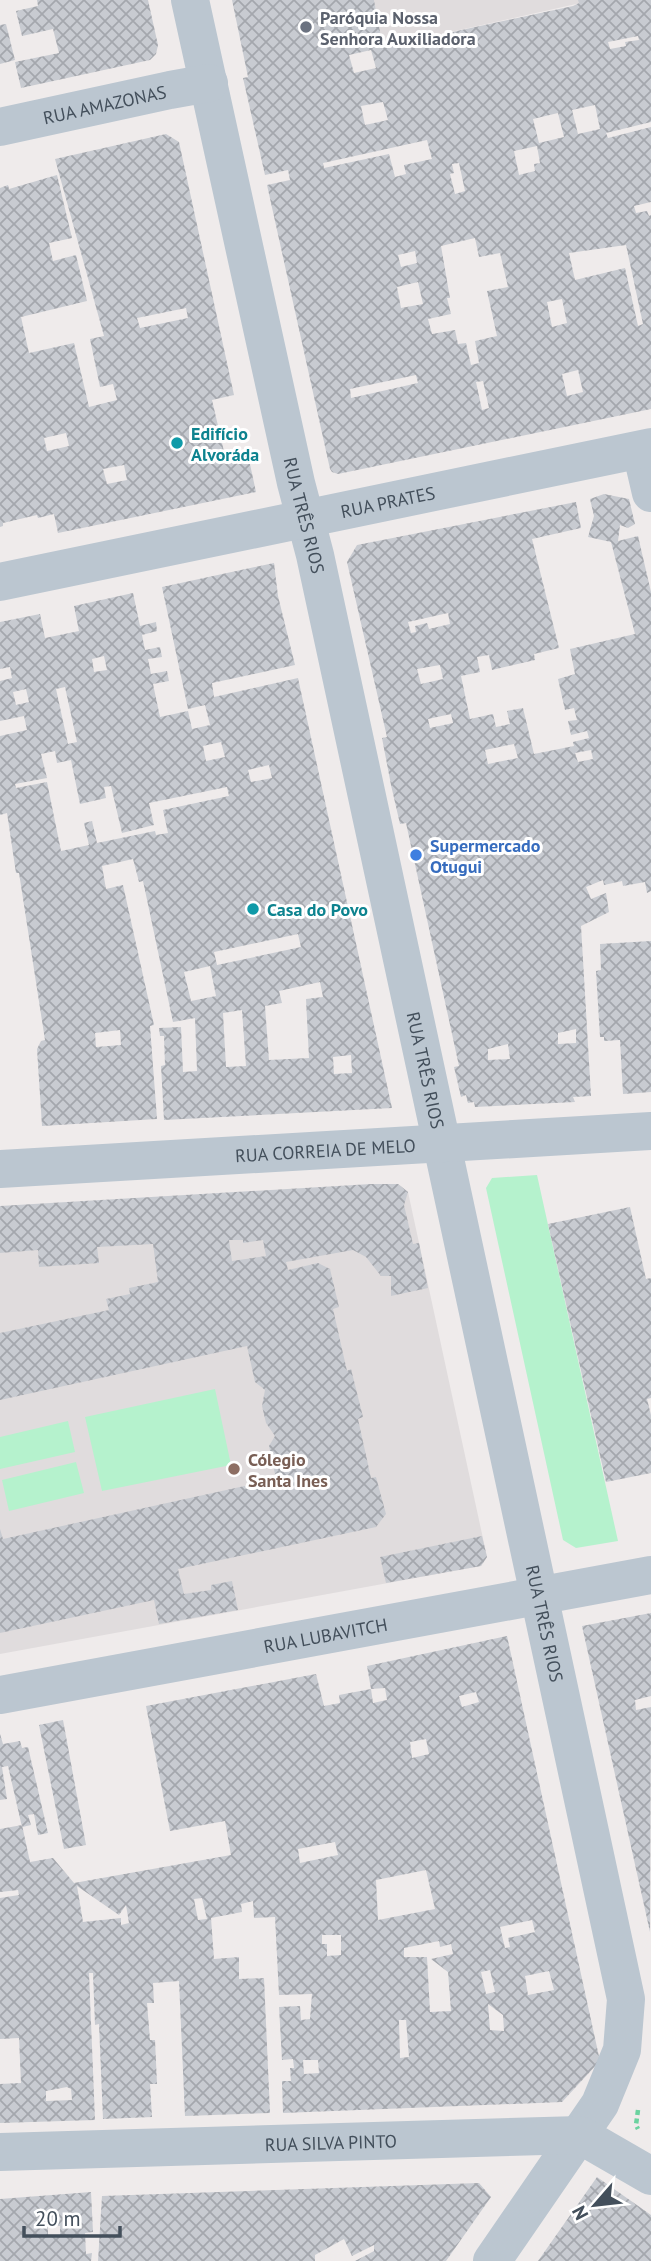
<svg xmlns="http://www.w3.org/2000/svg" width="651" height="2261" viewBox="0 0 651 2261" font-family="'PT Sans',sans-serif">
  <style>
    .education { fill: #e0dcdd }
    .garden { fill: #b5f2cd }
    .building { fill: url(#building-cross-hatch); fill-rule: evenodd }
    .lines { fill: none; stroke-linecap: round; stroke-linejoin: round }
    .path { stroke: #6bd29f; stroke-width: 4.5; stroke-dasharray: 5 3.5; stroke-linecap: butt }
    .minor { stroke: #bbc6d0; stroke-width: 38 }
    .worship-dot { fill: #6b7280; stroke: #fff; stroke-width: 2.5 }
    .culture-dot { fill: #0f9aa8; stroke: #fff; stroke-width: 2.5 }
    .shop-dot { fill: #3f7fe0; stroke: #fff; stroke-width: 2.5 }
    .education-dot { fill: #8d6e63; stroke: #fff; stroke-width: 2.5 }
    .labels { text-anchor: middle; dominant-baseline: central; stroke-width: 6; stroke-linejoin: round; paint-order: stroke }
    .worship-label { font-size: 18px; font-weight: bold; fill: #5b616d; stroke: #fff; text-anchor: start }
    .street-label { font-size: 18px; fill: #434f5b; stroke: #fff }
    .culture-label { font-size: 18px; font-weight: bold; fill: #0d838f; stroke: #fff; text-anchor: start }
    .shop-label { font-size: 18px; font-weight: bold; fill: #366cbe; stroke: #fff; text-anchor: start }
    .education-label { font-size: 18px; font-weight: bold; fill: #785e54; stroke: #fff; text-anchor: start }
  </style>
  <defs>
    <pattern id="building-cross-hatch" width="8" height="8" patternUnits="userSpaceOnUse" patternTransform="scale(1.75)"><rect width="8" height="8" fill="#c8cbd1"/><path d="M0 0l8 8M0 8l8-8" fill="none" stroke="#a4a7ad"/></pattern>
  </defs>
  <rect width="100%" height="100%" fill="#efebeb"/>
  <path class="education" d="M374,0H594L383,47Z
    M398,1184L408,1192L487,1557L481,1566L0,1654V1207Z"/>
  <path class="garden" d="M537,1175L618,1541L576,1548L563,1540L486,1188L492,1178Z
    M215,1389L231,1465L102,1491L85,1417Z
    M68,1421L75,1452L0,1469V1437Z
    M76,1462L84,1493L9,1511L2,1480Z"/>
  <path class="building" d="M37,0H148L158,45L156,54L150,60L21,88L15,62L59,53L53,29L22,36L16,11L38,6Z
    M232,0H374L383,47L573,6L579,3L578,0H651V122L606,133L608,138L651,127V202L634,206L636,213L647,211L649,216L651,215V409L338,474L332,472L330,469L267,185L290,180L288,170L265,175L243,78L248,77ZM638,36L639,40L625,42L626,46L610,49L608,42ZM371,50L376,68L354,73L349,55ZM383,102L388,120L365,125L361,106ZM595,105L600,129L578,134L572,110ZM558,113L564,137L539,143L533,119ZM427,140L432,159L404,165L406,174L395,177L389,154L324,168L323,163ZM537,146L540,163L534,164L535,171L519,175L514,151ZM459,163L465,191L455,194L450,174L454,173L452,164ZM475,238L479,257L500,253L508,287L487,291L497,336L475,341L479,363L471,365L466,343L458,344L455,330L432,334L428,319L451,314L447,298H450L441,246ZM626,245L643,324L638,326L625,268L575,280L569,253ZM415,251L417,263L401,267L398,255ZM418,282L423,304L401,308L397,287ZM562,299L567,323L552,327L547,302ZM578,370L583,392L567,396L562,374ZM416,375L418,383L351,398L350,389ZM483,381L489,408L482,410L476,382Z
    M6,24L15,60L0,64V25Z
    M166,134L179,142L234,395L212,400L226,460L248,455L256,492L58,533L54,514L38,518L37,515L3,523V526L0,527V188L8,185L9,189L57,175L72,238L49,243L53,261L76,255L87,301L21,317L29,353L74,343L89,407L117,400L113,384L100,387L90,339L104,336L55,159ZM186,308L188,318L140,328L137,318ZM66,433L69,446L47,451L44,438ZM124,465L127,480L107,484L103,469Z
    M604,494L629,499L635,524L628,528L620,525L618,541L638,536L651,592V891L647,893L645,882L623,886L622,881L604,885L603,880L586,887L591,899L606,893L609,912L581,926L591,1096L573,1097L575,1102L475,1107L474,1102L468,1103L466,1095L461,1097L454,1067L459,1066L406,823L400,824L391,785L382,738L387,737L347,562L357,545L576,502L581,528L532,539L559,648L534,654L535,660L492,670L489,655L477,657L480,672L461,676L470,719L493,714L496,727L510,724L507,711L523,708L534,754L574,746L573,742L589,738L587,731L571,735L568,721L577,720L574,708L565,710L558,679L575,674L570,649L635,634L611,542L588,537L594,516L590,499ZM448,613L450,624L429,629L427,623L415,626L416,632L411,633L408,622ZM440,665L443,679L421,684L417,669ZM451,714L453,723L430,728L428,719ZM514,744L518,758L488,764L485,750ZM591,750L593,759L578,762L575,753ZM576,1029V1043L558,1044V1033ZM508,1044L510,1059L488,1060V1049Z
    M274,563L278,596L295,665L212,683L214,697L298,678L392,1108L164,1120L161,1066L165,1065L164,1036H160L159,1028L181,1027L183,1072L197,1071L195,1018L173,1022L143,881L139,882L133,859L102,866L106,889L123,885L154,1025L150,1026L157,1119L42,1126L37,1049L41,1041L45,1040L19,873H16L7,813L0,815V736L27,730L24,716L0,721V681L12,678L10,667L0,669V622L40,614L45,638L79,631L74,606L133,593L140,626L156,622L157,631L142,635L145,650L160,647L162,657L148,659L151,674L167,671L169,681L153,684L160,717L188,711L192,729L210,725L205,705L188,709L162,587ZM104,656L107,670L94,672L92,659ZM65,687L77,742L68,744L56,689ZM26,689L29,702L16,705L13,692ZM221,742L225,757L206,761L203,746ZM55,751L57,763L71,760L80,804L106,798L104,787L111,786L122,833L154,825L149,803L227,787L229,796L163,810L168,833L156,835L155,831L97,843L92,821L84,823L89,845L61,851L47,782L16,788L15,784L47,778L41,754ZM269,765L272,778L251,782L248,770ZM298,934L301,947L217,965L214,952ZM210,966L216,996L191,1001L184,972ZM320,982L323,997L306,999L309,1058L269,1060L265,1006L282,1003L279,991ZM242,1010L246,1066L226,1067L223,1013ZM120,1030L121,1045L96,1047L95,1033ZM351,1055L352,1073L334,1074L333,1057Z
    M651,941V1092L623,1094L620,1040L604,1041V1037H600L596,971L601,970L600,944Z
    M371,1184H398L408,1192L404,1205L413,1244L419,1243L428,1288L391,1296V1276H381L366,1257L353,1250L286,1262L288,1270L318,1263L330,1269L339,1307L333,1309L347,1371L351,1369L363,1417L358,1419L371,1478L376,1477L386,1514L376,1527L178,1569L184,1594L211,1590V1585L232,1581L238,1610L159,1624L154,1600L0,1633V1529L3,1539L276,1479L269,1446L275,1436L266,1423L262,1406L265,1390L255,1382L247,1346L0,1400V1333L109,1310L106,1299L130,1294L129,1288L158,1282L153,1244L97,1247L99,1263L39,1267L38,1250L0,1253V1206ZM229,1240H243V1243L263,1240L266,1256L232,1261Z
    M630,1207L646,1279L651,1278V1398L647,1399L651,1415V1473L606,1482L548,1224Z
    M482,1536L487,1557L481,1566L386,1583L380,1557Z
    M651,1613V1696L635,1700L636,1710L651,1707L650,1932L582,1626Z
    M507,1636L600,2061L562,2102L283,2113L282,2081H291L290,2068H294L293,2059L282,2060L279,2007L300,2006L301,2020L310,2019L312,1994L279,1995L275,1917L254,1918L253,1901L241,1904L242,1912L211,1918L214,1959L239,1957V1979L264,1978L270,2113L185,2116L179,1981L153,1983L154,2003H147L150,2040H155L157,2084H150L152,2117L103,2119L99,2024L95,2025L93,1973H89L95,2120L0,2123V2084L21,2083L19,2038L0,2039V1898L19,1895L18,1890L0,1892V1829L22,1825L30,1862L53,1858L74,1883L231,1855L225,1821L170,1831L146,1706L316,1674L324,1706L340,1703L339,1695L371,1689L367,1666ZM385,1688L387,1700L373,1703L371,1689ZM476,1692L479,1702L462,1707L459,1696ZM426,1739L429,1754L412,1758L410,1742ZM335,1842L338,1855L300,1863L298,1849ZM426,1870L435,1909L378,1920L376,1880ZM77,1886L119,1915L126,1905L129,1923L121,1925V1918L83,1922ZM202,1898L207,1919L198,1920L194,1899ZM532,1920L535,1932L508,1938L510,1947L505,1948L500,1927ZM322,1935H341V1955L327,1956V1944H322ZM439,1941L440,1947L451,1944L453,1954L431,1959L448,1972L451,2011L430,2012L427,1957H404V1948ZM490,1970L495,1992L486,1994L481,1972ZM549,1971L554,1990L528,1995L525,1976ZM488,2004L503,2015L504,2031L490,2030ZM399,2020H406L409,2057L400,2058ZM303,2060H318L319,2073L304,2074ZM67,2087L71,2089L72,2100L46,2101V2091Z
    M63,1720L86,1845L64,1849L39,1725Z
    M0,1734L3,1744L20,1741L22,1748L28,1747L48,1833L38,1835L34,1814L28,1815L31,1825L22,1827L8,1766L2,1767L7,1799L0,1800Z
    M597,2177L651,2215V2261H538Z
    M479,2183L491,2197L446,2261H355L374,2251V2245L352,2256L344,2239L315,2255V2261H98L102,2196Z
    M91,2192L93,2232L85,2233L86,2254L92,2253L91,2261H0V2199ZM48,2226H60V2236H48Z"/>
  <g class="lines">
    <path class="path" d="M638,2110L636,2125L638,2129"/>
    <g class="minor">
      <path id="s1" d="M190,0L296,483L315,555L626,1999L622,2050L600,2104L492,2261"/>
      <path id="s2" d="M0,127L170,90L209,83"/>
      <path d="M641,450L651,493"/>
      <path id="s3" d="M0,582L651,447"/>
      <path id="s4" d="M0,1169L651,1131"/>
      <path id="s5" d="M0,1695L651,1575"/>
      <path id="s6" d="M0,2152L580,2135L651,2176"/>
    </g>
  </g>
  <circle class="worship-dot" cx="306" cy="27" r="7"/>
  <g class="culture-dot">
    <circle cx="177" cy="443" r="7"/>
    <circle cx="253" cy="909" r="7"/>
  </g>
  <circle class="shop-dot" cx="416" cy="855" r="7"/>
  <circle class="education-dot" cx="234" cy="1469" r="7"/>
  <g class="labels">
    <g class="worship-label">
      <text x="320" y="17">Paróquia Nossa<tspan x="320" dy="21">Senhora Auxiliadora</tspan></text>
    </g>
    <g class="street-label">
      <text stroke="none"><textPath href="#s2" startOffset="107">RUA AMAZONAS</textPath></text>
      <text stroke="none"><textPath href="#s3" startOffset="396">RUA PRATES</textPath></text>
      <text stroke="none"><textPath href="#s1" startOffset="528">RUA TRÊS RIOS</textPath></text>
      <text stroke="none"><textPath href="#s1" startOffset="1096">RUA TRÊS RIOS</textPath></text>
      <text stroke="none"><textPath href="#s4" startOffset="326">RUA CORREIA DE MELO</textPath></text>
      <text stroke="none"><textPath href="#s1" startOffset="1662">RUA TRÊS RIOS</textPath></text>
      <text stroke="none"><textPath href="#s5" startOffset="331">RUA LUBAVITCH</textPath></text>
      <text stroke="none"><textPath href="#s6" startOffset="331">RUA SILVA PINTO</textPath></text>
    </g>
    <g class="culture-label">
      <text x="191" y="433">Edifício<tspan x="191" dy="21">Alvoráda</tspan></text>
      <text x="267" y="909">Casa do Povo</text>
    </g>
    <g class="shop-label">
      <text x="430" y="845">Supermercado<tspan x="430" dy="21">Otugui</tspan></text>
    </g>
    <g class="education-label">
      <text x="248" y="1459">Cólegio<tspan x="248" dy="21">Santa Ines</tspan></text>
    </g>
  </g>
  <g transform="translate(595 2205) rotate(242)" stroke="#ffffff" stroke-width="5" paint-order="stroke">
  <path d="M0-5L12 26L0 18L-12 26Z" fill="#434f5b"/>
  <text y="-10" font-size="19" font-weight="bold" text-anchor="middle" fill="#434f5b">N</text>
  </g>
  <path d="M24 2226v10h96v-10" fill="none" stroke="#434f5b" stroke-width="3.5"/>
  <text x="35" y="2226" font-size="21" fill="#434f5b" stroke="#ffffff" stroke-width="5" paint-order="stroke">20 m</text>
</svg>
